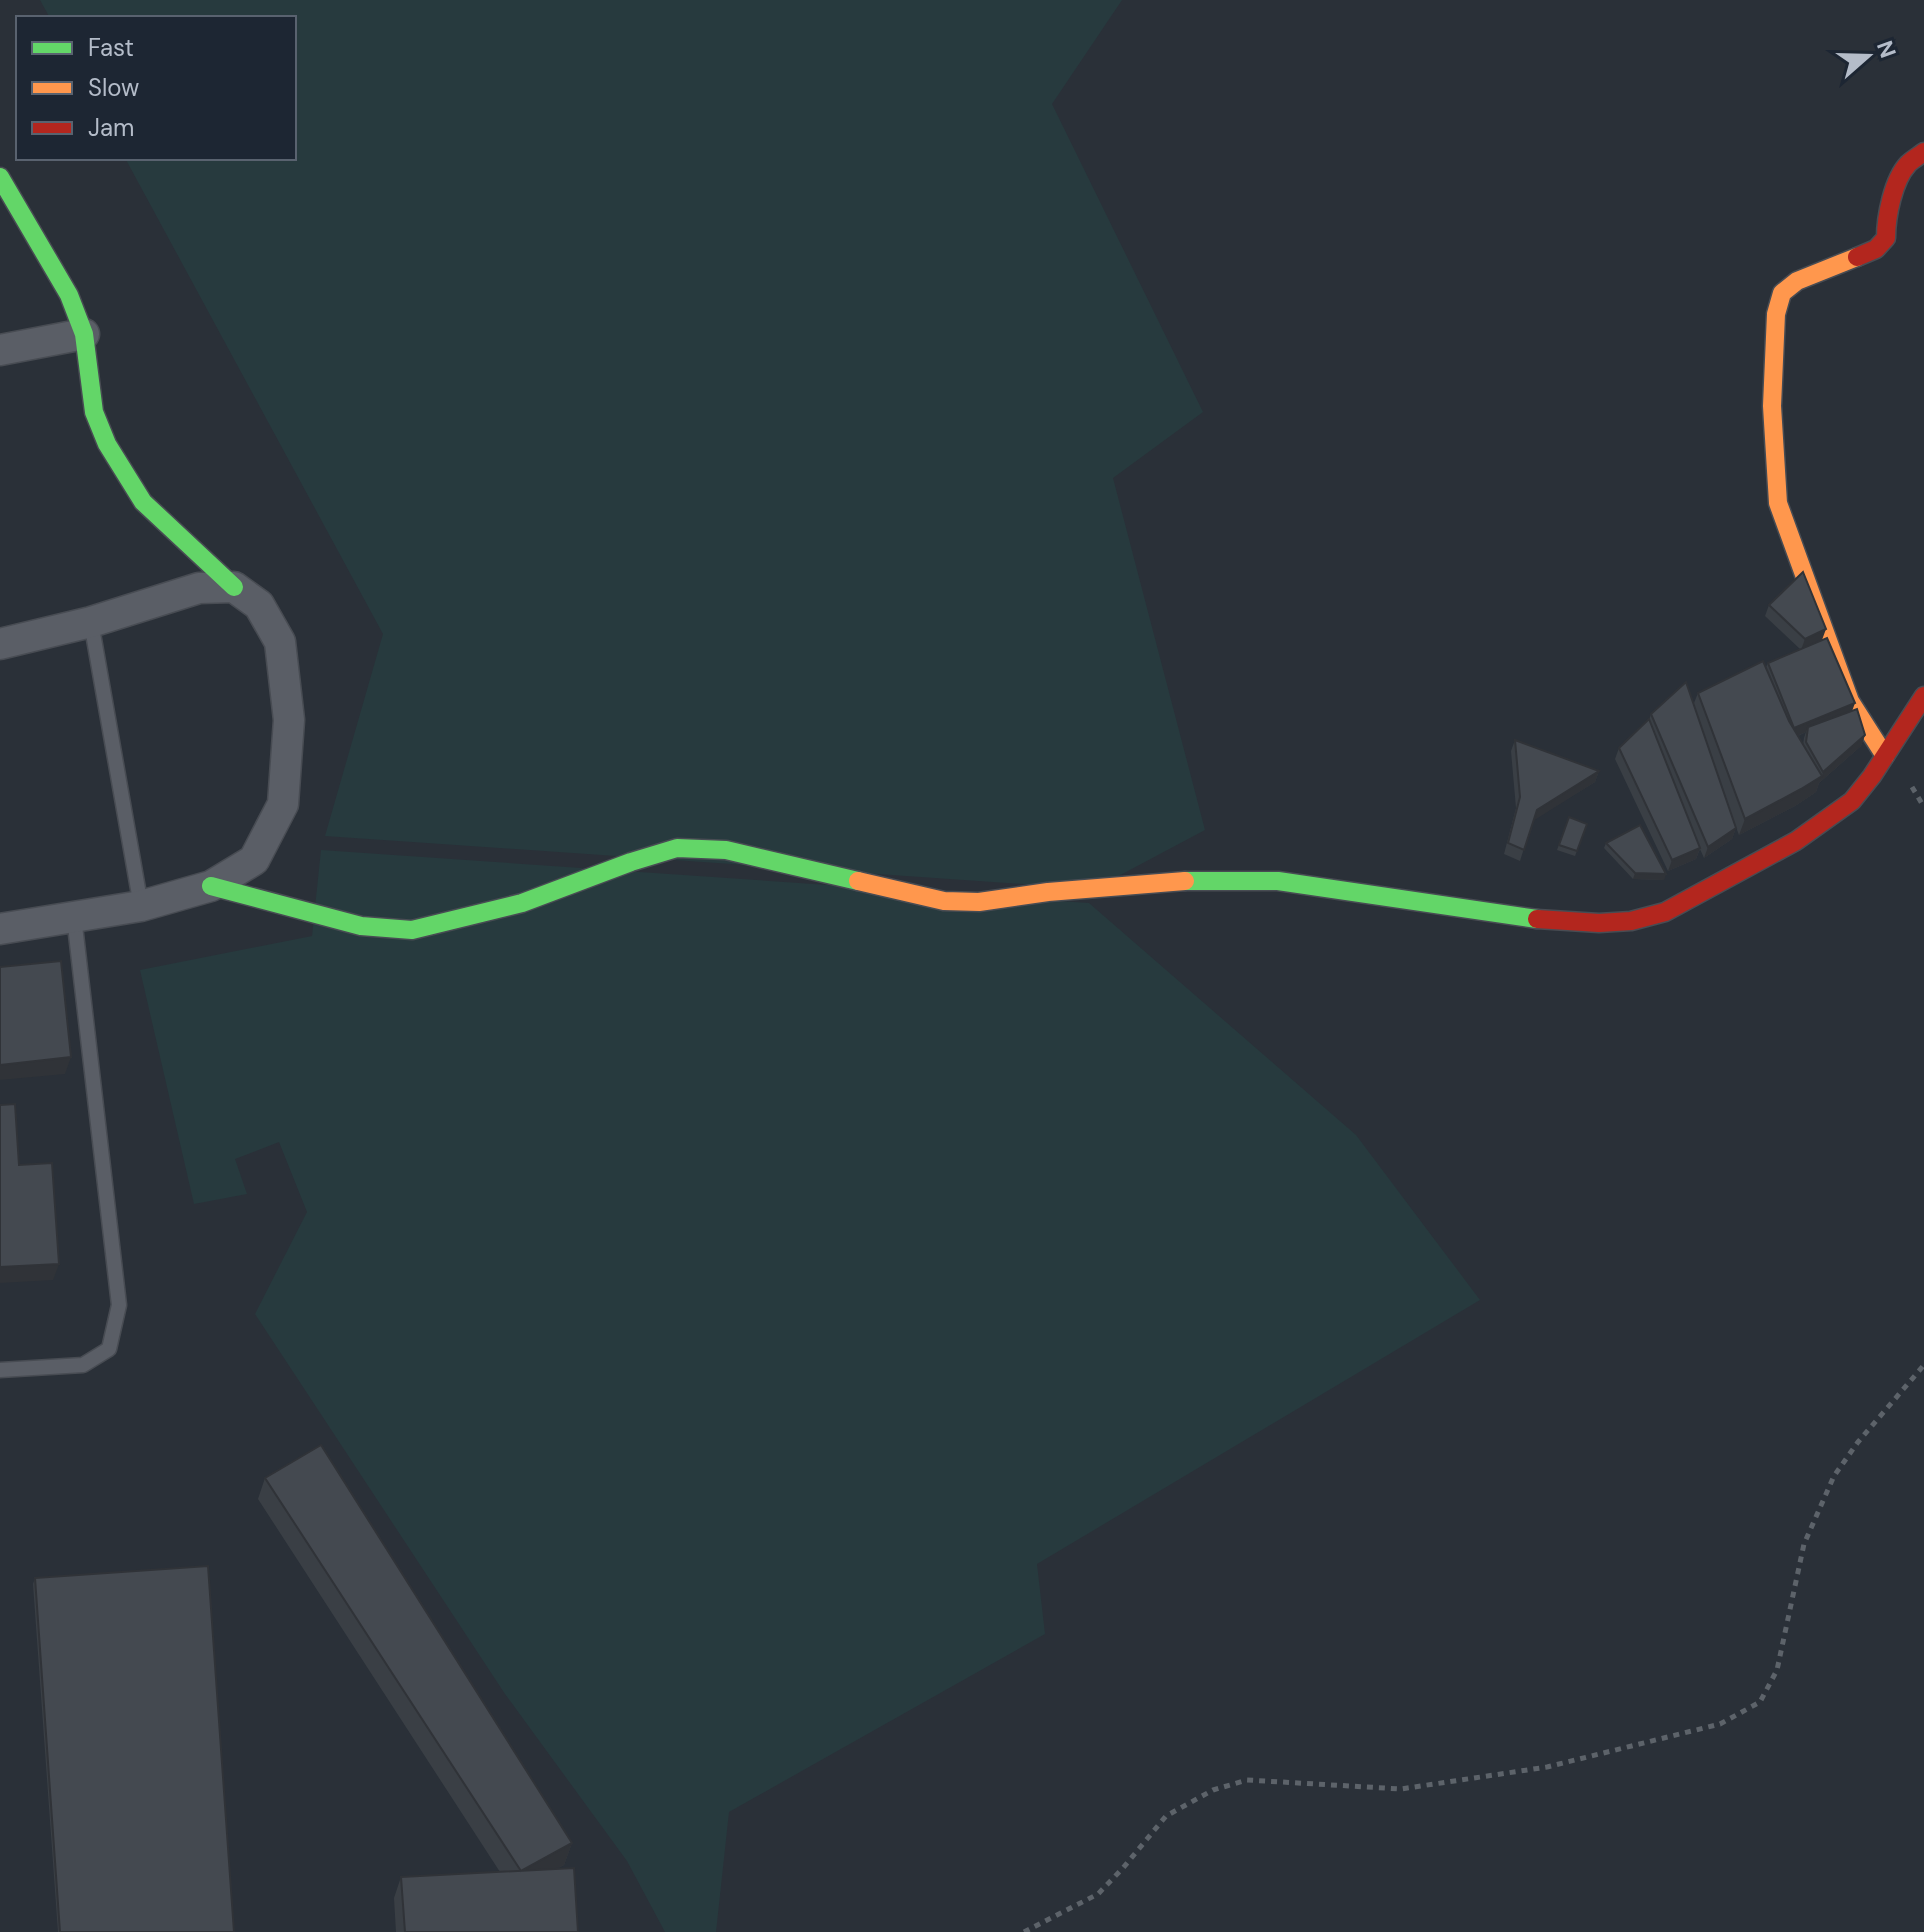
<svg xmlns="http://www.w3.org/2000/svg" width="1924" height="1932" viewBox="0 0 1924 1932" font-family="'DM Sans',sans-serif">
  <style>
    .green { fill: #273a3e }
    .lines { fill: none; stroke-linecap: round; stroke-linejoin: round }
    .lane-casing { stroke: #484c53; stroke-width: 17 }
    .street-casing { stroke: #484c53; stroke-width: 33 }
    .fast-casing { stroke: #484c53; stroke-width: 21 }
    .slow-casing { stroke: #484c53; stroke-width: 21 }
    .jam-casing { stroke: #484c53; stroke-width: 21 }
    .path { stroke: #5d636a; stroke-width: 5; stroke-dasharray: 6 6; stroke-linecap: butt }
    .lane { stroke: #5a5e66; stroke-width: 14 }
    .street { stroke: #5a5e66; stroke-width: 30 }
    .fast { stroke: #63d668; stroke-width: 18 }
    .slow { stroke: #ff974d; stroke-width: 18 }
    .jam { stroke: #b3261e; stroke-width: 18 }
    .wall { fill: #3a3f45; fill-rule: evenodd }
    .shaded-wall { fill: #303338 }
    .building { fill: #444950; stroke: #303338; stroke-width: 2 }
  </style>
  <rect width="100%" height="100%" fill="#2a3038"/>
  <path class="green" d="M40,0H1122L1052,104L1203,412L1113,478L1205,830L1094,889L325,836L383,634L125,158H294V18H50Z
    M321,850L1089,903L1356,1135L1480,1300L1037,1564L1045,1634L729,1812L716,1932H665L627,1861L505,1694L255,1314L307,1212L279,1142L235,1159L247,1194L194,1204L140,970L312,936Z"/>
  <g class="lines">
    <defs>
      <path id="lane" d="M91,622L141,906
        M0,1370L83,1365L109,1349L119,1305L74,917"/>
      <path id="street" d="M0,350L84,334
        M0,644L91,622L199,588L234,587L259,605L280,642L289,720L283,804L254,860L211,886L141,906L0,929"/>
      <path id="fast" d="M0,177L69,295L84,334L94,412L107,444L143,502L234,587
        M1185,881H1278L1537,919
        M211,886L361,926L412,930L522,903L631,862L677,848L726,850L858,881"/>
      <path id="slow" d="M1857,257L1797,281L1782,293L1776,314L1772,406L1778,503L1850,701L1885,756
        M858,881L944,901L979,902L1048,892L1185,881"/>
      <path id="jam" d="M1857,257L1876,249L1886,238C1886,217 1893,180 1908,164C1913,159 1919,156 1924,152
        M1537,919L1599,923L1631,921L1665,912L1796,841L1852,801L1872,776L1924,696"/>
    </defs>
    <use href="#lane" class="lane-casing"/>
    <use href="#street" class="street-casing"/>
    <use href="#fast" class="fast-casing"/>
    <use href="#slow" class="slow-casing"/>
    <use href="#jam" class="jam-casing"/>
    <path class="path" d="M1912,787L1924,807
      M1024,1932L1098,1894L1123,1868L1166,1816L1213,1790L1247,1780L1401,1789L1547,1767L1720,1724L1760,1702L1777,1670L1804,1544L1834,1476L1858,1442L1924,1365"/>
    <use href="#lane" class="lane"/>
    <use href="#street" class="street"/>
    <use href="#fast" class="fast"/>
    <use href="#slow" class="slow"/>
    <use href="#jam" class="jam"/>
  </g>
  <path class="wall" d="M1769,605L1822,640L1852,710L1865,735L1861,746L1819,783L1816,792L1795,806L1739,835L1727,803L1736,828L1732,839L1704,858L1700,849L1696,859L1668,871L1615,759L1619,748L1649,720L1651,714L1694,703L1698,693L1766,667L1768,663L1800,649L1765,616ZM1806,732L1804,738L1803,745L1798,736Z
    M1515,740L1599,771L1595,782L1533,820L1520,861L1504,854L1516,808L1511,751Z
    M1569,817L1587,824L1575,856L1557,850Z
    M1606,843L1664,880L1633,879L1604,848Z
    M265,1478L572,1843L564,1865L556,1869L578,1932H396L394,1898L401,1877L500,1872L258,1499Z
    M35,1578L234,1932H58L33,1584Z"/>
  <path class="shaded-wall" d="M1826,629L1822,640L1801,650L1805,639Z
    M1855,703L1851,714L1808,727L1806,732L1790,739L1794,728Z
    M1865,735L1861,746L1819,783L1816,792L1795,806L1739,835L1745,819L1822,776L1823,772Z
    M1599,771L1595,782L1533,821L1537,810Z
    M1736,828L1732,839L1704,858L1708,847Z
    M1700,848L1696,859L1668,871L1672,860Z
    M1635,873L1666,874L1664,880L1633,879Z
    M71,1057L65,1074L0,1080V1065Z
    M59,1264L53,1280L0,1283V1267Z
    M572,1843L564,1865L514,1892L521,1871Z"/>
  <path class="building" d="M1803,572L1826,629L1805,639L1769,605Z
    M1827,638L1855,703L1794,728L1768,663Z
    M1763,661L1789,721L1822,776L1801,789L1745,819L1698,693Z
    M1686,682L1736,828L1708,847L1651,714Z
    M1857,709L1865,735L1823,772L1806,742L1808,727Z
    M1649,719L1700,848L1672,860L1619,748Z
    M1515,740L1599,771L1537,810L1524,850L1508,843L1520,797Z
    M1569,817L1587,824L1577,851L1559,845Z
    M1640,825L1666,874L1635,873L1606,843Z
    M61,961L71,1057L0,1065V967Z
    M15,1104L19,1165L52,1163L59,1264L0,1267V1105Z
    M321,1445L572,1843L521,1871L265,1478Z
    M208,1566L234,1932H60L35,1578Z
    M574,1868L578,1932H405L401,1877Z"/>
  <rect x="16" y="16" width="280" height="144" fill="#1d2633" stroke="#59626f" stroke-width="2"/>
  <rect x="32" y="42" width="40" height="12" fill="#63d668" stroke="#59626f" stroke-width="2"/>
  <text x="88" y="56" font-size="24" fill="#b4bcc9">Fast</text>
  <rect x="32" y="82" width="40" height="12" fill="#ff974d" stroke="#59626f" stroke-width="2"/>
  <text x="88" y="96" font-size="24" fill="#b4bcc9">Slow</text>
  <rect x="32" y="122" width="40" height="12" fill="#b3261e" stroke="#59626f" stroke-width="2"/>
  <text x="88" y="136" font-size="24" fill="#b4bcc9">Jam</text>
  <g transform="translate(1868 56) rotate(70)" stroke="#1d2633" stroke-width="6" paint-order="stroke">
  <path d="M0-6L14 30L0 20L-14 30Z" fill="#b4bcc9"/>
  <text y="-12" font-size="22" font-weight="bold" text-anchor="middle" fill="#b4bcc9">N</text>
  </g>
</svg>
